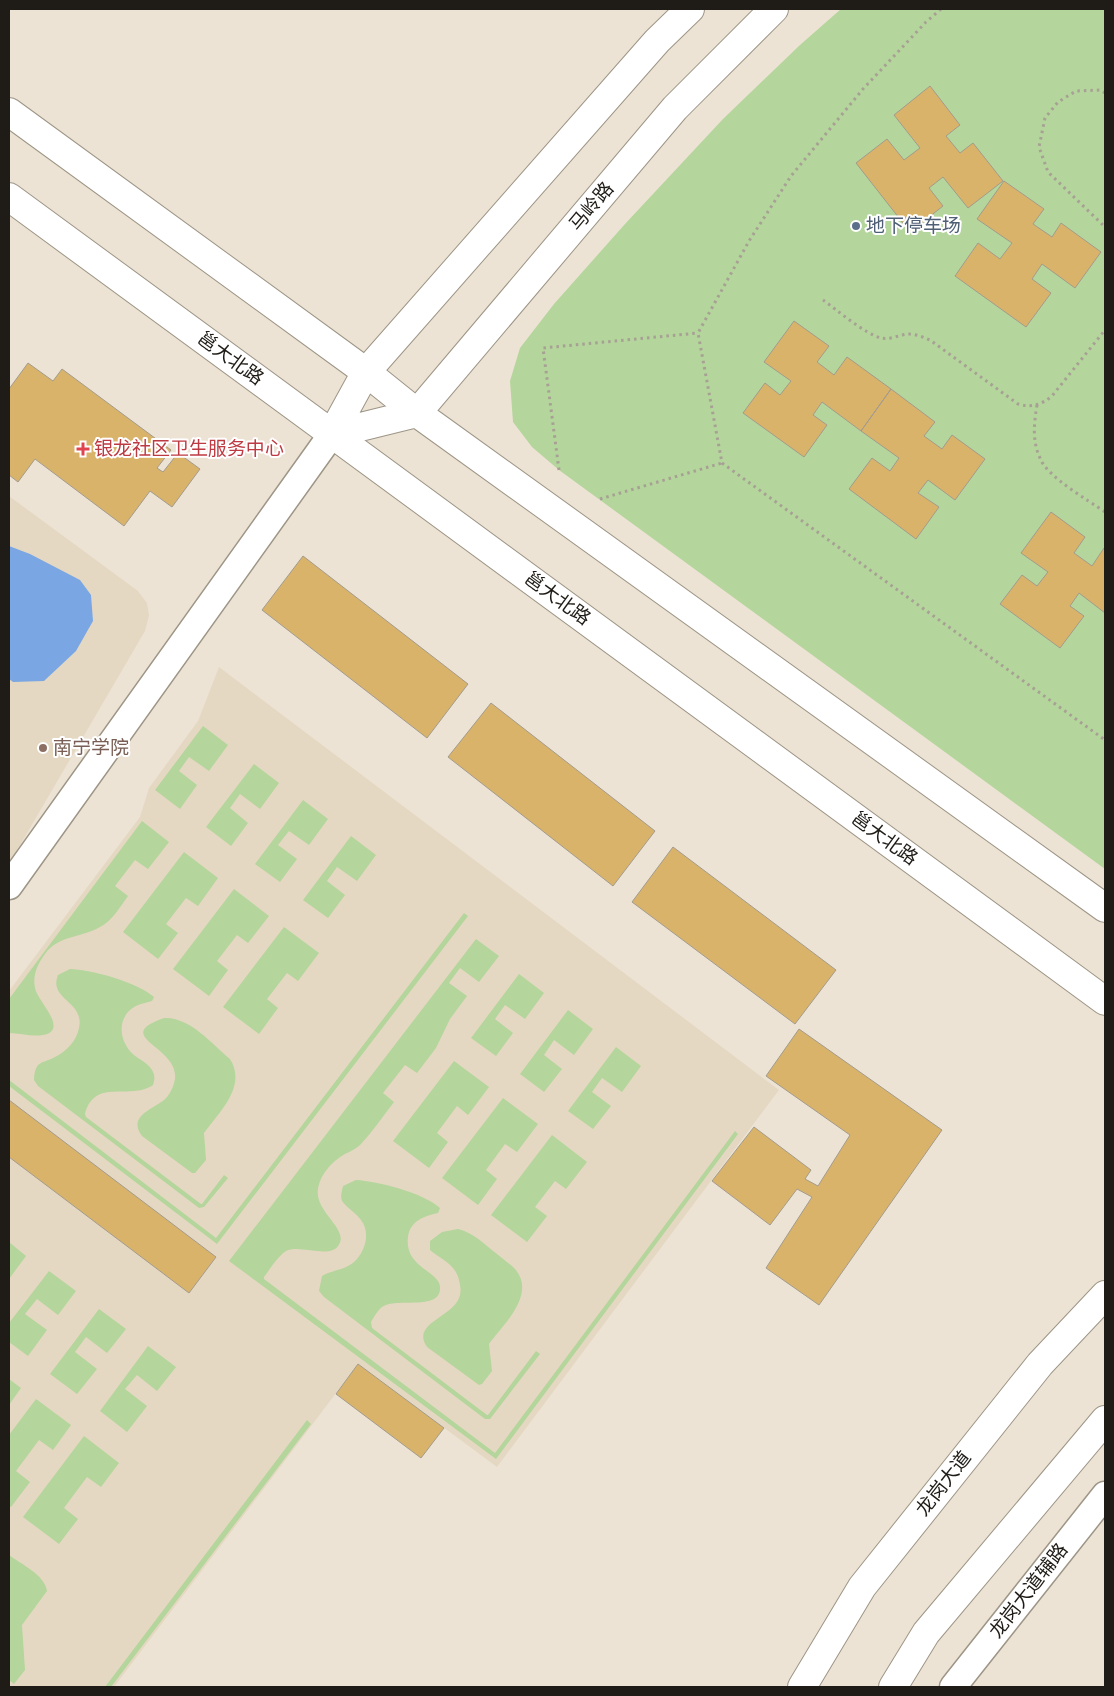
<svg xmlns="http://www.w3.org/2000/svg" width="1114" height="1696" viewBox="0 0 1114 1696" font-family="Spectral,'Noto Sans SC',serif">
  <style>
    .built { fill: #e5d8c2 }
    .green { fill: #b4d59b }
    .water { fill: #7aa7e3 }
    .building { fill: #dab36b; stroke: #a39b8c }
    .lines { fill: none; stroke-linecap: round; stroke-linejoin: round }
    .street-casing { stroke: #9d9586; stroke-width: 29 }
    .secondary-casing { stroke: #9d9586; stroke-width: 30 }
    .path { stroke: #a7a094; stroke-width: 3; stroke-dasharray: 2.5 4; stroke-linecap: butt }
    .street { stroke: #fff; stroke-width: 26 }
    .secondary { stroke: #fff; stroke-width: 28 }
    .service-dot { fill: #5c6f8a; stroke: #fff; stroke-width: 2 }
    .health-dot { fill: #e0444e; stroke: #fff; stroke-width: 2 }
    .education-dot { fill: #8d6e63; stroke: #fff; stroke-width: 2 }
    .labels { text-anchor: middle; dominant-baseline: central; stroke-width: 4; stroke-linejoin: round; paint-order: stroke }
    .street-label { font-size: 19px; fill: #1f1b16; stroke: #fff }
    .service-label { font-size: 19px; fill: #4e5e75; stroke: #fff; text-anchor: start }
    .health-label { font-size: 19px; fill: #be3a42; stroke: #fff; text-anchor: start }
    .education-label { font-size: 19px; fill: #785e54; stroke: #fff; text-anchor: start }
  </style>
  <rect width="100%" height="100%" fill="#ece3d4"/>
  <path class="built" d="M9,496L138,591L147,603L149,615L145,631L9,864Z
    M219,667L779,1090L497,1467L358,1364L114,1687H9V991L140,817L149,788L198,721Z"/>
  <path class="green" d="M841,9H1105V869L559,470L532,447L513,422L510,381L520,348L554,304L625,224L723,119L800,45Z
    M203,726L228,745L209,771L189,757L179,771L197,785L180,809L155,790Z
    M254,764L279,783L260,809L240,794L230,808L248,823L231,846L206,827Z
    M303,800L328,819L309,845L289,831L278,845L297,859L280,882L255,864Z
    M142,821L169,842L148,869L135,860L115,886L128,896C120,907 112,921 100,927C83,937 63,935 48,950C39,961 32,974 35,988C37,1001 70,1030 43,1035C32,1037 20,1033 9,1033V999Z
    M351,836L376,855L357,881L337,867L327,881L345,895L328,918L303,900Z
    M184,852L218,878L198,906L186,898L166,924L178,933L158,959L123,932Z
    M234,889L269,916L248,943L237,935L217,961L228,970L209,996L173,969Z
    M464,913L468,916L217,1244L9,1086V1080L216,1238Z
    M284,927L319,953L298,981L287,973L267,999L278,1008L259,1034L223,1007Z
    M476,939L499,956L479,982L460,968L449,983L467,996L450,1019L436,1048L417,1073L405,1065L383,1093L394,1102C383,1116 373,1131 361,1144C356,1149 351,1151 345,1154C332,1161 320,1175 318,1189C314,1212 351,1230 338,1246C329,1259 300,1244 286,1251C278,1256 270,1269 264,1277V1279L495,1453L735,1131L738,1134L496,1459L229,1261Z
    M70,969C90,969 139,983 154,997L152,1001C145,1003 137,1004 130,1010C116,1023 121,1044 134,1055C140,1060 148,1063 152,1070C155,1075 155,1079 153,1085C130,1101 95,1077 85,1114L86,1117L201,1204H202L224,1175L228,1178L204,1207L199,1208L38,1086L34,1080C35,1060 42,1064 55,1057C66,1052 77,1040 79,1028C85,1001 48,1000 58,975Z
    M519,974L544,993L525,1019L505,1005L495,1019L513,1033L496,1056L471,1038Z
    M568,1010L593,1029L574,1055L554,1040L544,1055L562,1069L544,1092L520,1074Z
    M164,1018C190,1017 211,1043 230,1059C247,1086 220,1111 204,1133L206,1160L195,1173H192L142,1136C126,1114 157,1109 167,1097C171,1092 174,1085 175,1079C179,1046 110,1037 164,1018Z
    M616,1047L641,1066L622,1092L602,1078L592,1092L611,1106L593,1129L568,1111Z
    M454,1061L489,1087L468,1115L457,1106L437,1133L448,1142L429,1168L393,1141Z
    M503,1098L538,1124L517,1152L505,1144L486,1170L497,1179L478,1205L442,1178Z
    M552,1135L587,1162L566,1189L555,1181L535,1207L547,1216L527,1242L491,1215Z
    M356,1180C377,1181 424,1193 440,1208L438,1213C424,1216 410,1221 408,1237C404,1269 442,1271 440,1289C439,1311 396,1297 382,1307C378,1310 374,1317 371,1322L372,1328L487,1415H488L536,1351L540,1354L490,1419H485L324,1297L319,1291L322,1276C332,1270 345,1270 354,1262C365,1252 371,1233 361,1220C356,1213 347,1208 342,1201C340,1196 342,1191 343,1186Z
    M458,1229C474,1233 484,1244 497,1254C503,1259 510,1264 515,1269C537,1294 503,1325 489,1344L492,1371L482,1384L479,1385L427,1347C408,1319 467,1317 460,1285C459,1278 457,1272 452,1267C446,1260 437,1256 430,1250V1241L442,1232Z
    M9,1242L26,1256L9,1279Z
    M49,1271L76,1291L58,1315L37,1299L25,1314L47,1330L28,1356L9,1342V1323Z
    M99,1309L126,1329L107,1353L86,1337L75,1352L97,1369L77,1394L50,1374Z
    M148,1346L176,1367L157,1391L137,1375L125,1389L147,1406L127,1432L100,1411Z
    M9,1379L21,1388L9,1405Z
    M36,1399L71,1425L53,1450L39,1440L16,1471L30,1482L11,1507L9,1506V1435Z
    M307,1420L311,1424L111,1687H105Z
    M84,1436L119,1463L101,1487L87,1477L64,1508L78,1519L59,1544L23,1517Z
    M9,1555C21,1564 45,1575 47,1591L22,1625L25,1670L14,1684L9,1680Z"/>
  <path class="water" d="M9,546L30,554L80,580L91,595L93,621L76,651L44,681L13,682L9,679Z"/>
  <path class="building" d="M930,86L960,125L946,136L960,153L973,143L1003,181L968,208L943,177L929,188L943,206L910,232L856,163L887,139L904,160L920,148L894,115Z
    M1004,181L1044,209L1033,224L1052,237L1061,223L1101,252L1075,288L1042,264L1032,279L1051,293L1026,327L955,276L978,243L1000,259L1012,243L977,219Z
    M794,321L829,346L817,362L834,375L847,357L891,389L861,431L822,402L813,415L827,425L804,457L743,413L765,383L780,395L791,381L764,362Z
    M28,363L53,381L62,369L171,450L157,468L163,472L178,453L200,469L172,507L150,491L124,526L35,459L18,482L9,475V389Z
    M891,389L935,422L924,436L942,449L952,435L985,459L955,500L928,480L918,493L939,507L916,539L849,489L872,458L890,471L899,458L861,431Z
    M1051,512L1085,537L1074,553L1092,566L1104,548L1105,549V613L1079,593L1070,606L1084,616L1060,648L1000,604L1022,575L1037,586L1048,572L1021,553Z
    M303,556L468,684L427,738L262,610Z
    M491,703L655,831L613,886L448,757Z
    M673,847L836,970L795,1024L632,902Z
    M799,1029L942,1130L819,1305L766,1268L812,1197L797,1189L770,1225L712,1181L754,1127L811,1170L805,1179L818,1186L850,1135L766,1076Z
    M9,1100L216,1257L189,1293L9,1157Z
    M358,1364L444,1428L421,1458L336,1394Z"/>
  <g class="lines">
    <defs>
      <path id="street" d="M9,886L332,434
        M953,1687L1105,1495"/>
      <path id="secondary" d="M9,112L366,372L417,413L1105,908
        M9,197L1105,1001
        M417,413L675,108L774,9
        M332,434L366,372L657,41L690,9
        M332,434L417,413
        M802,1687L862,1587L1040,1364L1105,1295
        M893,1687L926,1633L1105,1420"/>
    </defs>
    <use href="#street" class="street-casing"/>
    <use href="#secondary" class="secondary-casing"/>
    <path class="path" d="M941,9L926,22L863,89L791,176L749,241L698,333L722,463L1105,740
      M1105,93L1100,90L1076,91L1058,102L1045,118L1039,147L1048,172L1105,227
      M823,300C837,310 865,334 881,338C890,340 899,335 908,334C916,334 923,337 930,340L1018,404C1031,408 1041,405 1052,396L1105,330
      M1037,405C1034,423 1032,441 1040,458C1047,477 1088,500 1105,512
      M559,470L543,348L698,333
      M600,499L722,463"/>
    <use href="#street" class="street"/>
    <use href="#secondary" class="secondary"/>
  </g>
  <circle class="service-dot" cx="856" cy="226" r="5"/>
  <path class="health-dot" d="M80.5 441.5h5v5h5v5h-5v5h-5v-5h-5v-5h5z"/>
  <circle class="education-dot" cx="43" cy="748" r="5"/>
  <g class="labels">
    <g class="street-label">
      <text transform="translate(592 207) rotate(-50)">马岭路</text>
      <text transform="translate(230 359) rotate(36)">邕大北路</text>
      <text transform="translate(557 599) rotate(36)">邕大北路</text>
      <text transform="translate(884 839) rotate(36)">邕大北路</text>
      <text transform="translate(944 1484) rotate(-52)">龙岗大道</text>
      <text transform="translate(1029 1591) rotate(-52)">龙岗大道辅路</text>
    </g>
    <g class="service-label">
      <text x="866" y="226">地下停车场</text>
    </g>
    <g class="health-label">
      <text x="94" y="449">银龙社区卫生服务中心</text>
    </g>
    <g class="education-label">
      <text x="53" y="748">南宁学院</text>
    </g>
  </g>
  <rect width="1114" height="1696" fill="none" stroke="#1f1b16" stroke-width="20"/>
</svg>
